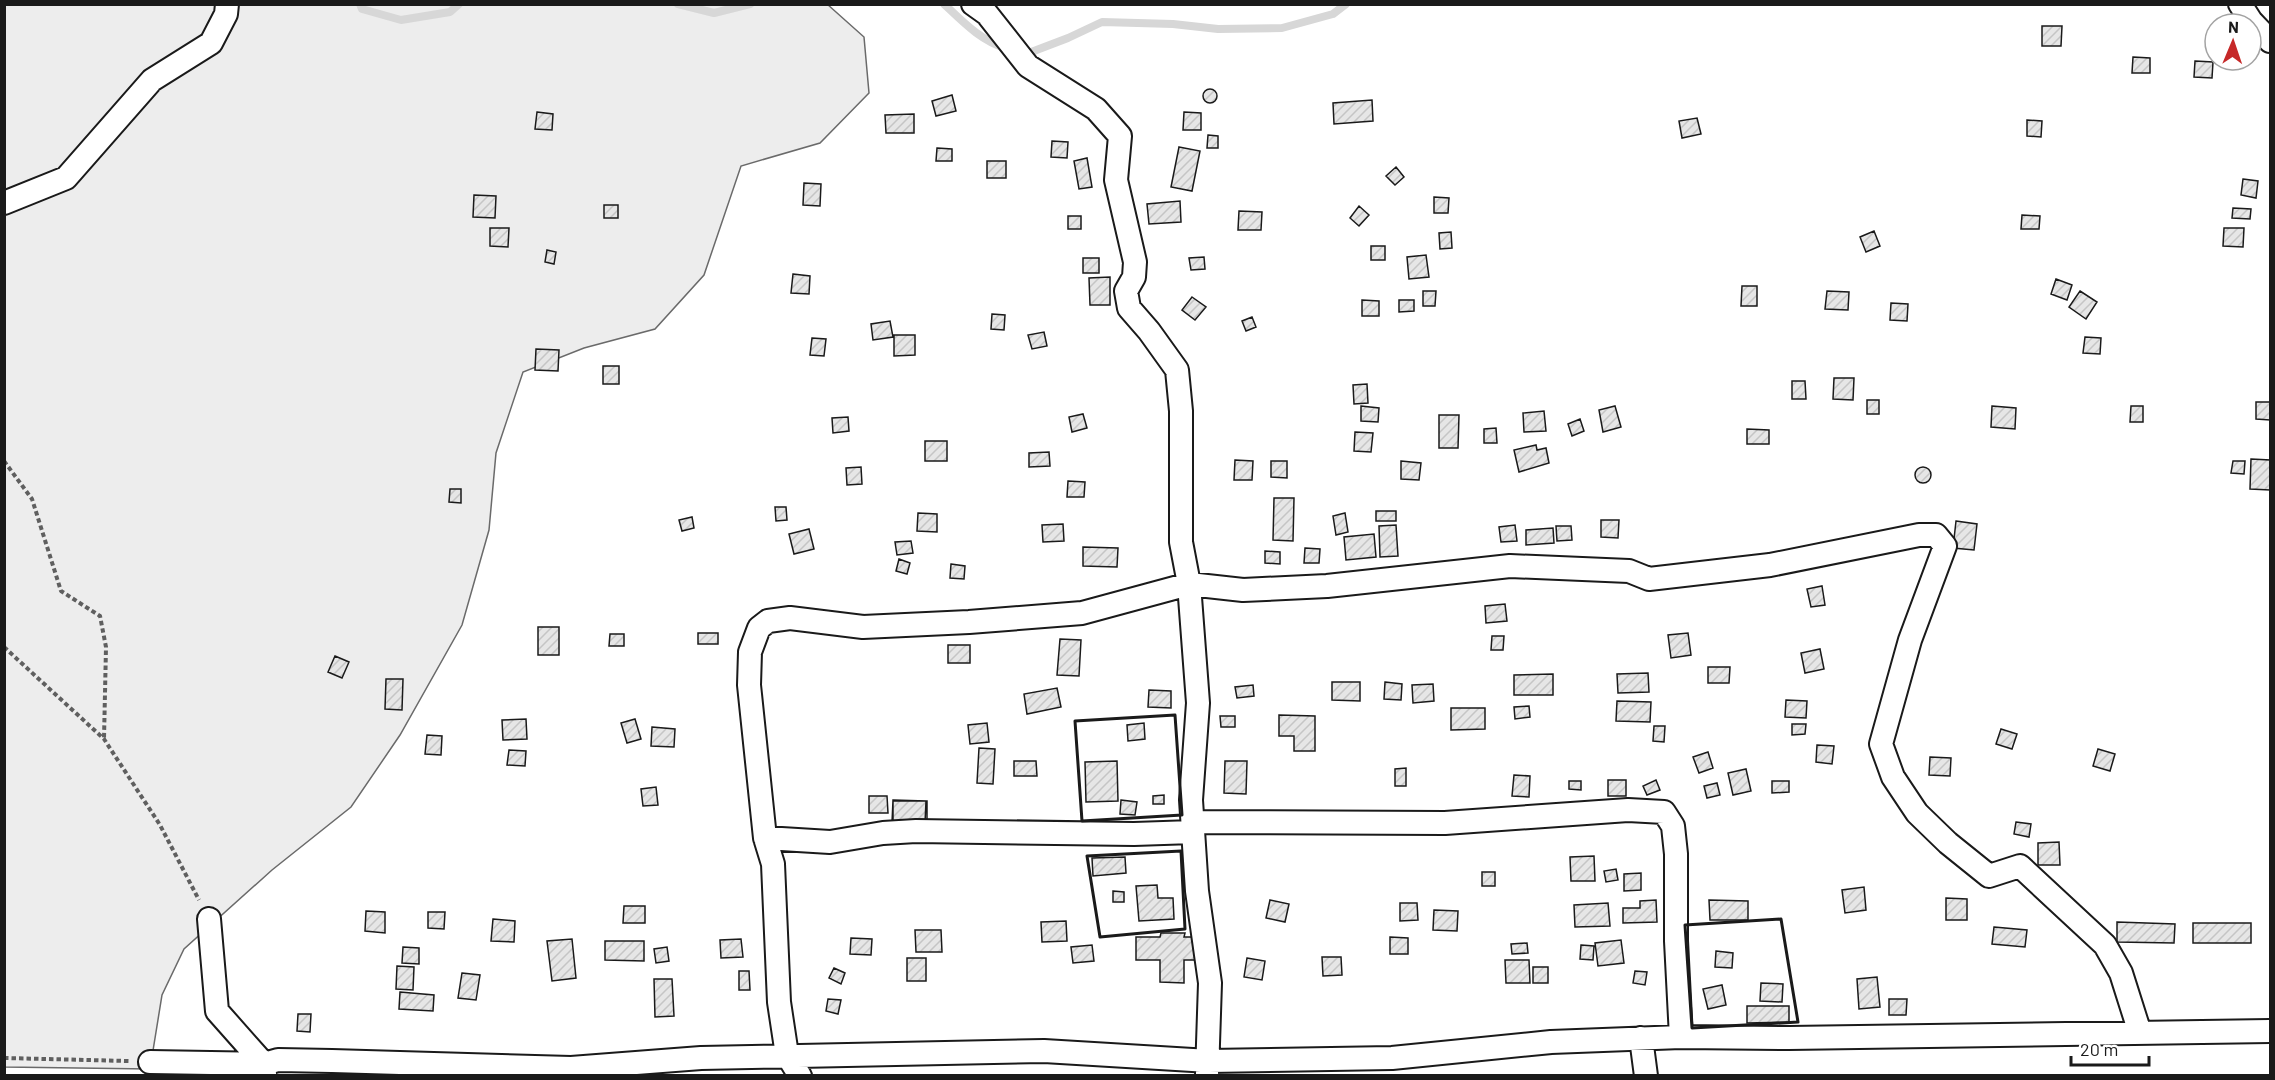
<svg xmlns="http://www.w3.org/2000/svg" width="2275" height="1080" viewBox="0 0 2275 1080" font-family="Barlow,sans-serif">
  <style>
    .built { fill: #ededed; stroke: #6a6a6a; stroke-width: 1.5 }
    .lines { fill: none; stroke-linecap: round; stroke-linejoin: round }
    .stream { stroke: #d7d7d7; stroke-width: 8 }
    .building { fill: url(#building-hatch); stroke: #1a1a1a; stroke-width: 1.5 }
    .minor-casing { stroke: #1a1a1a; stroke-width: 26 }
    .path { stroke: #5f5f5f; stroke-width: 4; stroke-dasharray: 4.5 3; stroke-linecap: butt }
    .minor { stroke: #fff; stroke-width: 22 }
    .wall { stroke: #1a1a1a; stroke-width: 3 }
  </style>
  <defs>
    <pattern id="building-hatch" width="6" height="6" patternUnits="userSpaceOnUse" patternTransform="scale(1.5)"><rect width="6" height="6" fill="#e6e6e6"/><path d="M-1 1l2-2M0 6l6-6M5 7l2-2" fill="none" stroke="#c5c5c5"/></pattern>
  </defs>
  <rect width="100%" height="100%" fill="#fff"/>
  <path class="built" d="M827,4L864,37L869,93L820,143L741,166L704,275L655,329L584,348L523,372L496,453L489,530L462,625L400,735L351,807L272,870L184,949L162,995L150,1069L5,1067L4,5Z"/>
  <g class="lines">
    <path class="stream" d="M360,4L362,9L401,20L450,12L459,4
      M678,4L714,13L750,4
      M944,4C962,21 982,42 1006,48
      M1023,53L1026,54L1068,38L1102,22L1173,24L1218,29L1282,28L1333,14L1346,4"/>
  </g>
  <path class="building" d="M2042,26H2062L2061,46H2042Z
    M2133,57L2150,58V73H2132Z
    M2195,61L2213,62L2212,78L2194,77Z
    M1203 96a7 7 0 1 1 14 0a7 7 0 1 1-14 0Z
    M952,95L956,111L936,116L932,101Z
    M1372,100L1373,121L1334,124L1333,103Z
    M537,112L553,114L552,130L535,129Z
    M1184,112L1201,113V130H1183Z
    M914,114V133H886L885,115Z
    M1697,118L1701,134L1682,138L1679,121Z
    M2027,120L2042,121L2041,137L2027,136Z
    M1208,135L1218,136V148H1207Z
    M1052,141L1068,142L1067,158L1051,157Z
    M1179,147L1200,151L1192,191L1171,187Z
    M937,148L952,149V161H936Z
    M1087,158L1092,187L1079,189L1074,161Z
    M987,161H1006V178H987Z
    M1396,167L1404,177L1395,185L1386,176Z
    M2243,179L2258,181L2256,198L2241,195Z
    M804,183L821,184L820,206L803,205Z
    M474,195L496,196L495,218L473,217Z
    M1434,197L1449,198L1448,213H1434Z
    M1180,201L1181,222L1149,224L1147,204Z
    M604,205H618V218H604Z
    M1359,206L1369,215L1359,226L1350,218Z
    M2233,208L2251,209L2250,219L2232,218Z
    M1239,211L1262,212L1261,230H1238Z
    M2022,215L2040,216L2039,229H2021Z
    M1068,216H1081V229H1068Z
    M490,228H509L508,247L490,246Z
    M2224,228H2244L2243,247L2223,246Z
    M1874,231L1880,246L1866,252L1860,237Z
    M1451,232L1452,248L1440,249L1439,233Z
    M1371,246H1385V260H1371Z
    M547,250L556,252L554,264L545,262Z
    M1426,255L1429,277L1409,279L1407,257Z
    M1204,257L1205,269L1191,270L1189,258Z
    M1083,258H1099V273H1083Z
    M793,274L810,276L809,294L791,293Z
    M1110,277V305H1090L1089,278Z
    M2056,279L2072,285L2067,300L2051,294Z
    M1742,286H1757V306H1741Z
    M1423,291H1436L1435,306H1423Z
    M1827,291L1849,292L1848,310L1825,309Z
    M2080,291L2097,302L2086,319L2069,307Z
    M1192,297L1206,307L1195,320L1182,310Z
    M1362,300L1379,301V316H1362Z
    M1399,300H1414V311L1399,312Z
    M1891,303L1908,304L1907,321L1890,320Z
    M992,314L1005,315L1004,330L991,329Z
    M1252,317L1256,327L1246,331L1242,321Z
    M890,321L893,337L873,340L871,324Z
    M1044,332L1047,346L1032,349L1028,335Z
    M894,335H915V355L894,356Z
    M2085,337L2101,338L2100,354L2083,353Z
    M812,338L826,339L824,356L810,355Z
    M536,349L559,350L558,371L535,370Z
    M603,366H619V384H603Z
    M1834,378H1854L1853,400L1833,399Z
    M1792,381H1805L1806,399H1792Z
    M1367,384L1368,403L1354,404L1353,385Z
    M1867,400H1879V414H1867Z
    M2256,402H2270V420L2256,419Z
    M1361,406L1379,408L1378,422L1361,421Z
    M1615,406L1621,427L1603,432L1599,410Z
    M1992,406L2016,408L2015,429L1991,427Z
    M2131,406H2143V422H2130Z
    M1544,411L1546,431L1524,432L1523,413Z
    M1083,414L1087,428L1072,432L1069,417Z
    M1439,415H1459L1458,448H1439Z
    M848,417L849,431L833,433L832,418Z
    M1580,419L1584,431L1572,436L1568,424Z
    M1496,428L1497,443H1484V429Z
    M1747,429L1769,430V444H1747Z
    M1355,432L1373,433L1371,452L1354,451Z
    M925,441H947V461H925Z
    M1536,445L1537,450L1546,448L1549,463L1519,472L1514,450Z
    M1049,452L1050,466L1029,467V453Z
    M2251,459L2270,460V490L2250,489Z
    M1235,460L1253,461L1252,480H1234Z
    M1271,461H1287V478L1271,477Z
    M1401,461L1421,463L1419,480L1401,479Z
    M2233,461H2245L2244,474L2231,473Z
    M1915 475a8 8 0 1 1 16 0a8 8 0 1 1-16 0Z
    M861,467L862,484L847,485L846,468Z
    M1068,481L1085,482L1084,497H1067Z
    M450,489H461V503L449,502Z
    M1274,498H1294L1293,541L1273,540Z
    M775,507H786L787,520L776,521Z
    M1376,511H1396V521H1376Z
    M918,513L937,514V532L917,531Z
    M1345,513L1348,532L1336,535L1333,516Z
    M692,517L694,528L682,531L679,520Z
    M1601,520H1619L1618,538L1601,537Z
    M1956,521L1977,524L1974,550L1953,548Z
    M1063,524L1064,541L1043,542L1042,525Z
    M1396,525L1398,556L1380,557L1379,526Z
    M1515,525L1517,541L1501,542L1499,527Z
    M1556,526H1571L1572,540L1557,541Z
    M1553,528L1554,543L1526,545V530Z
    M809,529L814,549L794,554L789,534Z
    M1374,534L1376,557L1346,560L1344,537Z
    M911,541L913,553L897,555L895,542Z
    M1083,547L1118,548L1117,567L1083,566Z
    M1305,548L1320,549L1319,563H1304Z
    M1265,551L1280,552V564L1265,563Z
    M899,559L910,563L907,574L896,571Z
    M951,564L965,566L964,579L950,578Z
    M1822,586L1825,605L1811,607L1807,589Z
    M1505,604L1507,621L1486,623L1485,606Z
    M538,627H559V655H538Z
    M698,633H718V644H698Z
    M1688,633L1691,655L1671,658L1668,635Z
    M610,634H624V646H609Z
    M1492,636H1504L1503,650H1491Z
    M1060,639L1081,640L1079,676L1057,675Z
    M948,645H970V663H948Z
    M1820,649L1824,669L1805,673L1801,653Z
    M335,656L349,662L342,678L328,672Z
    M1708,667H1730L1729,683H1708Z
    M1648,673L1649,692L1618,693L1617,674Z
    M1553,674V695H1514V675Z
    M386,679H403L402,710L385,709Z
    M1332,682H1360V701L1332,700Z
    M1385,682L1402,684L1401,700L1384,699Z
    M1433,684L1434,701L1413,703L1412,685Z
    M1253,685L1254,696L1237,698L1235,687Z
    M1057,688L1061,707L1027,714L1024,694Z
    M1149,690L1171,691V708L1148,707Z
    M1786,700L1807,701L1806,718L1785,717Z
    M1617,701L1651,702L1650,722L1616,721Z
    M1529,706L1530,717L1515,719L1514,707Z
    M1451,708H1485V729L1451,730Z
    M1279,715L1315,716V751H1294V736H1279Z
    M1220,716H1235V727H1221Z
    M526,719L527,739L503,740L502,720Z
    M635,719L641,739L627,743L621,723Z
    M987,723L989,742L970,744L968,725Z
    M1144,723L1145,739L1128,741L1127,725Z
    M1792,724H1806L1805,734L1792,735Z
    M1654,726H1665L1664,742L1653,741Z
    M652,727L675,729L674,747L651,746Z
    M2001,729L2017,734L2012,749L1996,744Z
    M427,735L442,736L441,755L425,754Z
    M1817,745L1834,746L1832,764L1816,762Z
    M979,748L995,749L993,784L977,783Z
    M2098,749L2115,754L2110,771L2093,766Z
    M509,750L526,751L525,766L507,765Z
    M1708,752L1713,768L1699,773L1693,757Z
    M1930,757L1951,758L1950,776L1929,775Z
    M1014,761H1036L1037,776H1014Z
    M1117,761L1118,801L1086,802L1085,762Z
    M1225,761H1247L1246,794L1224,793Z
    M1406,768V786H1395V769Z
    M1746,769L1751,791L1733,795L1728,773Z
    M1514,775L1530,776L1529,797L1512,796Z
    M1608,780H1626V796H1608Z
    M1656,780L1660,790L1647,795L1643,786Z
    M1569,781H1581V790L1569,789Z
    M1772,781H1789V792L1772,793Z
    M1717,783L1720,795L1707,798L1704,786Z
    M656,787L658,805L643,806L641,789Z
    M1164,795V804H1153V796Z
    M869,796H887L888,813H869Z
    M893,800L926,801L925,823H892Z
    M1121,800L1137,802L1135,815L1120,814Z
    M893,801H927V822L893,823Z
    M2016,822L2031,824L2029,837L2014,834Z
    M2059,842L2060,865H2038V843Z
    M1594,856L1595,881H1571L1570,857Z
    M1125,857L1126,873L1093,876L1092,858Z
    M1616,869L1618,880L1606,882L1604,871Z
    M1482,872H1495V886H1482Z
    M1641,873V890L1624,891V874Z
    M1157,885L1158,898H1173L1174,919L1139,921L1136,886Z
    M1864,887L1866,910L1845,913L1842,890Z
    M1113,891L1124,892V902H1113Z
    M1946,898L1967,899V920H1946Z
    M1270,900L1289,904L1285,922L1266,918Z
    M1656,900L1657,922L1623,923V908H1640V901Z
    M1709,900L1748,901V920H1710Z
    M1400,903H1417L1418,920L1400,921Z
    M1608,903L1610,926L1575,927L1574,905Z
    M624,906H645V923H623Z
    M1434,910L1458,911L1457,931L1433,930Z
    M366,911L385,912V933L365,931Z
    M428,912H445L444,929L428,928Z
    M493,919L515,921L514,942L491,941Z
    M1066,921L1067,941L1042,942L1041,922Z
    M2117,922L2175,924L2174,943L2117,942Z
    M2193,923H2251V943H2193Z
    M1994,927L2027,930L2025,947L1992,944Z
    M915,930H941L942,952H916Z
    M1161,933H1185L1184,937H1197V960H1184V983L1160,982V960H1136V937H1160Z
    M1390,937L1408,938V954H1390Z
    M851,938L872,939L871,955L850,954Z
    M572,939L576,978L552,981L547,941Z
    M741,939L743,957L721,958L720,940Z
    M1621,940L1624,963L1598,966L1595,943Z
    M605,941H644V961L605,960Z
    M1527,943L1528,953L1512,954L1511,944Z
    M1092,945L1094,961L1073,963L1071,947Z
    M1581,945L1594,946L1593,960L1580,959Z
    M403,947L419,948V964L402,963Z
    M667,947L669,961L656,963L654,949Z
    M1716,951L1733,953L1732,968L1715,967Z
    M1322,957H1341L1342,975L1323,976Z
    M907,958H926V981H907Z
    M1247,958L1265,961L1262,980L1244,977Z
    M1505,960H1529L1530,983H1506Z
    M397,966L414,967L413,990L396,989Z
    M1533,967H1548V983H1533Z
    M834,968L845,973L841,984L829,978Z
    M739,971H749L750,990H739Z
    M1635,971L1647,972L1645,985L1633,983Z
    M462,973L480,975L476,1000L458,998Z
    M1877,977L1880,1007L1859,1009L1857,979Z
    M654,979H672L674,1016L655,1017Z
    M1761,983L1783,984L1782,1002L1760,1001Z
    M1722,985L1726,1005L1708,1009L1703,989Z
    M400,992L434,995L433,1011L399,1009Z
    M828,999L841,1000L838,1014L826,1011Z
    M1889,999H1907L1906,1015H1889Z
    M1747,1006H1789V1022L1747,1023Z
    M298,1014H311L310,1032L297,1031Z"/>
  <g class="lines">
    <defs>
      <path id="minor" d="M973,4L987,14L1028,66L1096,109L1120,136L1116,180L1135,262L1134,277L1126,291L1129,308L1149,331L1177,370L1181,411V542L1189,584L1198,703L1191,800L1197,891L1210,983L1207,1074
        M2240,4L2251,21L2270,41
        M4,203L66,178L152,80L211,43L226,14L227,4
        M1193,822L1445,823L1628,810L1664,812L1673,826L1676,854V941L1681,1037
        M765,838L830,842L883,833L916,831L1134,834L1193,832
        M209,919L217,1011L264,1064L265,1074
        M1641,1038L1646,1076
        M150,1062L264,1064L278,1060L332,1061L571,1068L701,1058L1044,1051L1209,1061L1392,1058L1551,1042L1681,1037L1789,1038L2270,1031
        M800,1076L787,1055L779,1002L773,864L765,838L749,685L750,652L759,628L768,621L790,618L863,627L969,622L1082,613L1189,584L1243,590L1327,586L1510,566L1629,571L1649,579L1770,565L1919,535H1936L1945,546L1910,640L1881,744L1893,777L1917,813L1948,843L1989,876L2020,866L2105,945L2121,973L2140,1033"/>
    </defs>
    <use href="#minor" class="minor-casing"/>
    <path class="path" d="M4,461L32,499L61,591L100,616L106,647L104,739
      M4,647L104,739L160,825L199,900
      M4,1058L129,1061"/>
    <use href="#minor" class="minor"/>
    <path class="wall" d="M1175,715L1182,815L1082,821L1075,721Z
      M1181,851L1185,929L1100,937L1087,856Z
      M1781,919L1798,1022L1692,1028L1685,925Z"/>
  </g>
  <rect width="2275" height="1080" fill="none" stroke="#1a1a1a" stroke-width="12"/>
  <g transform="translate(2233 42) rotate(2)"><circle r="28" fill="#ffffff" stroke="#a3a3a3" stroke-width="1.5"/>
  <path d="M0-4.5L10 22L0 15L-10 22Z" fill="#c62828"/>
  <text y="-9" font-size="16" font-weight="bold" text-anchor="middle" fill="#1a1a1a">N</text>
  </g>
  <path d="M2071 1056v9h78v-9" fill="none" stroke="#1a1a1a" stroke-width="3"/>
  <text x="2080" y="1056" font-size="18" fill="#1a1a1a" stroke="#ffffff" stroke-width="4.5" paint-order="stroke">20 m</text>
</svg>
